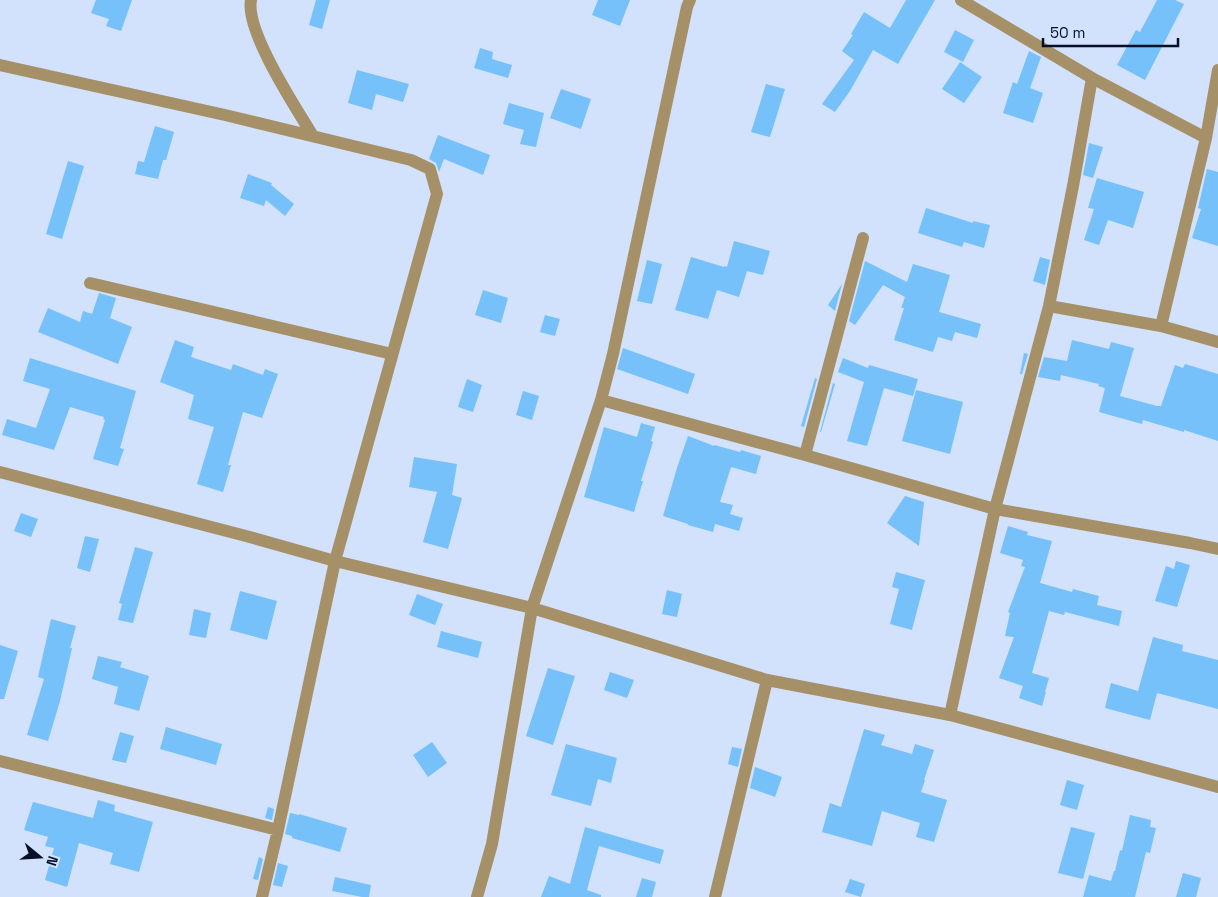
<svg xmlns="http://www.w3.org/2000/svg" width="1218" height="897" viewBox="0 0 1218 897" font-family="'Space Grotesk',sans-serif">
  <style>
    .building { fill: #76c1f9 }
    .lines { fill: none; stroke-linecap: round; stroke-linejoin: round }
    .minor { stroke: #a69067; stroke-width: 12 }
  </style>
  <rect width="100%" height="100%" fill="#d2e1fc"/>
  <path class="building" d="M96,0H132L121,31L106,26L109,19L91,13Z
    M316,0H330L322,29L309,25Z
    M598,0H630L620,26L592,15Z
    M906,0H935L898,64L873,50L850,91L835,112L822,104L854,60L842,51L853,35L851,34L864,12L890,28Z
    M1157,0H1175L1184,4L1145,80L1117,65L1136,30L1140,32Z
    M955,30L974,40L963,62L944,52Z
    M480,48L493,52L492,59L512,65L508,78L474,68Z
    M1029,51L1041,57L1030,88L1043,93L1033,123L1003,113L1013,82L1017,84Z
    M960,62L982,77L964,103L942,89Z
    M357,70L409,84L403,102L376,94L372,110L348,103Z
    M766,84L785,89L770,137L751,132Z
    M561,89L591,99L581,129L550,118Z
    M509,103L544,113L536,147L520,144L524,130L503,124Z
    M155,126L174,132L166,160H163L158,179L135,174L138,161L144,162Z
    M438,135L490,155L483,175L444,159L439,172L436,163L429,159Z
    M1089,143L1103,147L1093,178L1083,175Z
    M68,161L84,166L62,239L46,234Z
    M1207,169L1218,172V246L1192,238L1201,209L1198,208Z
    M248,174L272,183L271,185L294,204L285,216L266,200L264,206L240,198Z
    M1097,178L1144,192L1133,228L1108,220L1099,245L1084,240L1094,209L1088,208Z
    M926,208L973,223V221L990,225L984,248L964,242L962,247L918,233Z
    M734,241L770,251L763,275L747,271L739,297L717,290L708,319L675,310L691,257L724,267V266L727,267Z
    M1040,257L1050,260L1045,285L1033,281Z
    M647,260L662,264L652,304L637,301Z
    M865,261L907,282L913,264L950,275L939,312L981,324L977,338L955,332L952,341L938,337L933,352L894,340L904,308H901L905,297L883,285L855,325L849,321Z
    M842,284L835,311L828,305Z
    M483,290L508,298L501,323L475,315Z
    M99,293L116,298L110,318L132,327L118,364L38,332L48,308L80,322L83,311L92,314Z
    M545,315L560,319L555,336L540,332Z
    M175,340L194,347L191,357L231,370L233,364L263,375L265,369L278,374L262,418L243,412L228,465H231L223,492L197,484L214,427L188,419L194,395L160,382Z
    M1072,340L1109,349L1111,342L1134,348L1120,396L1157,406H1161L1175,365L1183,368L1185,364L1218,374V441L1184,430V432L1143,420L1142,424L1099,412L1105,388L1098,386L1099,384L1061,375L1060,381L1038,377L1044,357L1067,361Z
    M623,348L695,374L688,394L617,369Z
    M1024,353L1028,354L1022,374H1020Z
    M30,358L136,391L120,448L124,449L118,466L93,459L105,420L103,419L104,417L70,407L54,450L2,435L7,419L36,428L50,389L23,381Z
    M843,358L868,368L869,365L918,379L913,396L884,388L867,446L847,441L864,382L838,372Z
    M815,378L817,379L804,427L801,426Z
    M467,379L482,385L473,412L458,407Z
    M833,383L835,384L821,432H820Z
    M916,390L963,402L950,454L902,441Z
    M523,391L539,396L532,420L516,415Z
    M641,423L655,427L651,441L653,442L641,481H643L634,512L584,497L604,427L637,437Z
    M688,436L714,446V445L740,452L741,450L761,456L756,474L731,467L720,502L733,505L730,514L743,518L739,531L715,524L713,532L688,525V524L663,516L677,468Z
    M414,457L457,464L452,495L462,498L448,549L423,542L437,492L409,487Z
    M905,496L924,502L919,546L887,523Z
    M21,513L38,519L31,537L14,531Z
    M1008,526L1028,532L1027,535L1052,541L1040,583L1072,592L1073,589L1099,596L1097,605L1122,611L1119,626L1065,612L1064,615L1049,611L1032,673L1049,678L1045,692H1046L1042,706L1019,698L1023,686L999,678L1014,637L1005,636L1010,613L1008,612L1025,567L1021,566L1023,560L1000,553Z
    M85,536L99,539L90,572L77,568Z
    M135,547L153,552L133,623L118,620L122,604L119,603Z
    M1176,561L1190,565L1177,607L1155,601L1166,566L1174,569Z
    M896,572L925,580L912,630L890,624L899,589L892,587Z
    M667,590L682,594L677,617L662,614Z
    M240,591L277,601L267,640L230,630Z
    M417,594L443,604L435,625L409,615Z
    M194,609L211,613L206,638L189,635Z
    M51,619L76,626L70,648H72L60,701L48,741L27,735L44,679L38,677Z
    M441,631L482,642L478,658L437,647Z
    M1153,637L1183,645L1182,651L1218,660V709L1157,693L1150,720L1105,708L1111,683L1138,691Z
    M0,645L18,651L4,699H0Z
    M98,656L122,662L120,667L149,676L139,711L114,704L118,687L92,679Z
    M548,668L575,676L553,745L526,736Z
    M610,672L634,680L627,698L604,690Z
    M166,727L222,744L216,765L160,749Z
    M864,729L885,735L881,745L912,754L915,744L934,750L924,780H925L921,792L947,800L934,842L916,837L920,823L882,811L872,846L822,832L830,803L841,807Z
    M120,732L134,736L126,763L112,760Z
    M432,742L447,763L428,777L413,755Z
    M566,744L617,758L611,783L598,779L591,806L551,795Z
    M732,747L742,749L738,767L728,764Z
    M755,767L782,777L775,797L750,788Z
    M1067,780L1084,785L1077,810L1060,805Z
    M98,800L115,805L114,811L153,822L139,872L110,864L113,853L79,843L67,887L45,880L54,848L45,846L48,837L24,830L33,802L93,818Z
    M268,807L274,809L272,820L265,818Z
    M290,813L299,815V814L347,828L340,852L292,838V836L285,834Z
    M1130,815L1151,820L1150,827L1156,828L1150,853L1146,852L1135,897H1083L1089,875L1111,881L1114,871H1115L1120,850L1122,851Z
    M585,827L664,850L660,864L599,846L587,890L601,895V897H541L549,876L570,884Z
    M1071,827L1095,833L1083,879L1058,873Z
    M259,857L263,859L258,880L253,879Z
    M278,863L288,866L282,887L273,885Z
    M1183,873L1201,878L1196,897H1176Z
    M335,877L371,885L369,897H362L332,891Z
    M642,878L656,882L652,897H636Z
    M850,879L865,884L861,897L845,892Z"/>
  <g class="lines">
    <path class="minor" d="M251,0C245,31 296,108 313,136
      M690,0L687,7L613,354L601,400L805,455L995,509L1190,543L1218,549
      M961,0L1092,78L1206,138L1161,326
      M0,65L225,115L411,160L430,169L437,194L335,561L278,830L262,897
      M1206,138L1218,70
      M90,283L392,354
      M1049,306L1161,326L1218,342
      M805,455L863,238
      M0,472L246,536L335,561L532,608L767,680L950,715L1218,787
      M950,715L995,509L1049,306L1073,186L1092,78
      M0,761L278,830
      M477,897L492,844L532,608L601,400
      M715,897L767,680"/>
  </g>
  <g transform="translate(40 857) rotate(108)" stroke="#d2e1fc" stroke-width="4" paint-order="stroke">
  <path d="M0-4L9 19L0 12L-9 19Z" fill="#050f26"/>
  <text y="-8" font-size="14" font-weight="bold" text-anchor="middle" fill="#050f26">N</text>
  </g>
  <path d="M1043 38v8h135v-8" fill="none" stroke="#050f26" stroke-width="2.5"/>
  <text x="1050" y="38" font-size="15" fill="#050f26" stroke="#d2e1fc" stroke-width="4" paint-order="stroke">50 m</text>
</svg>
